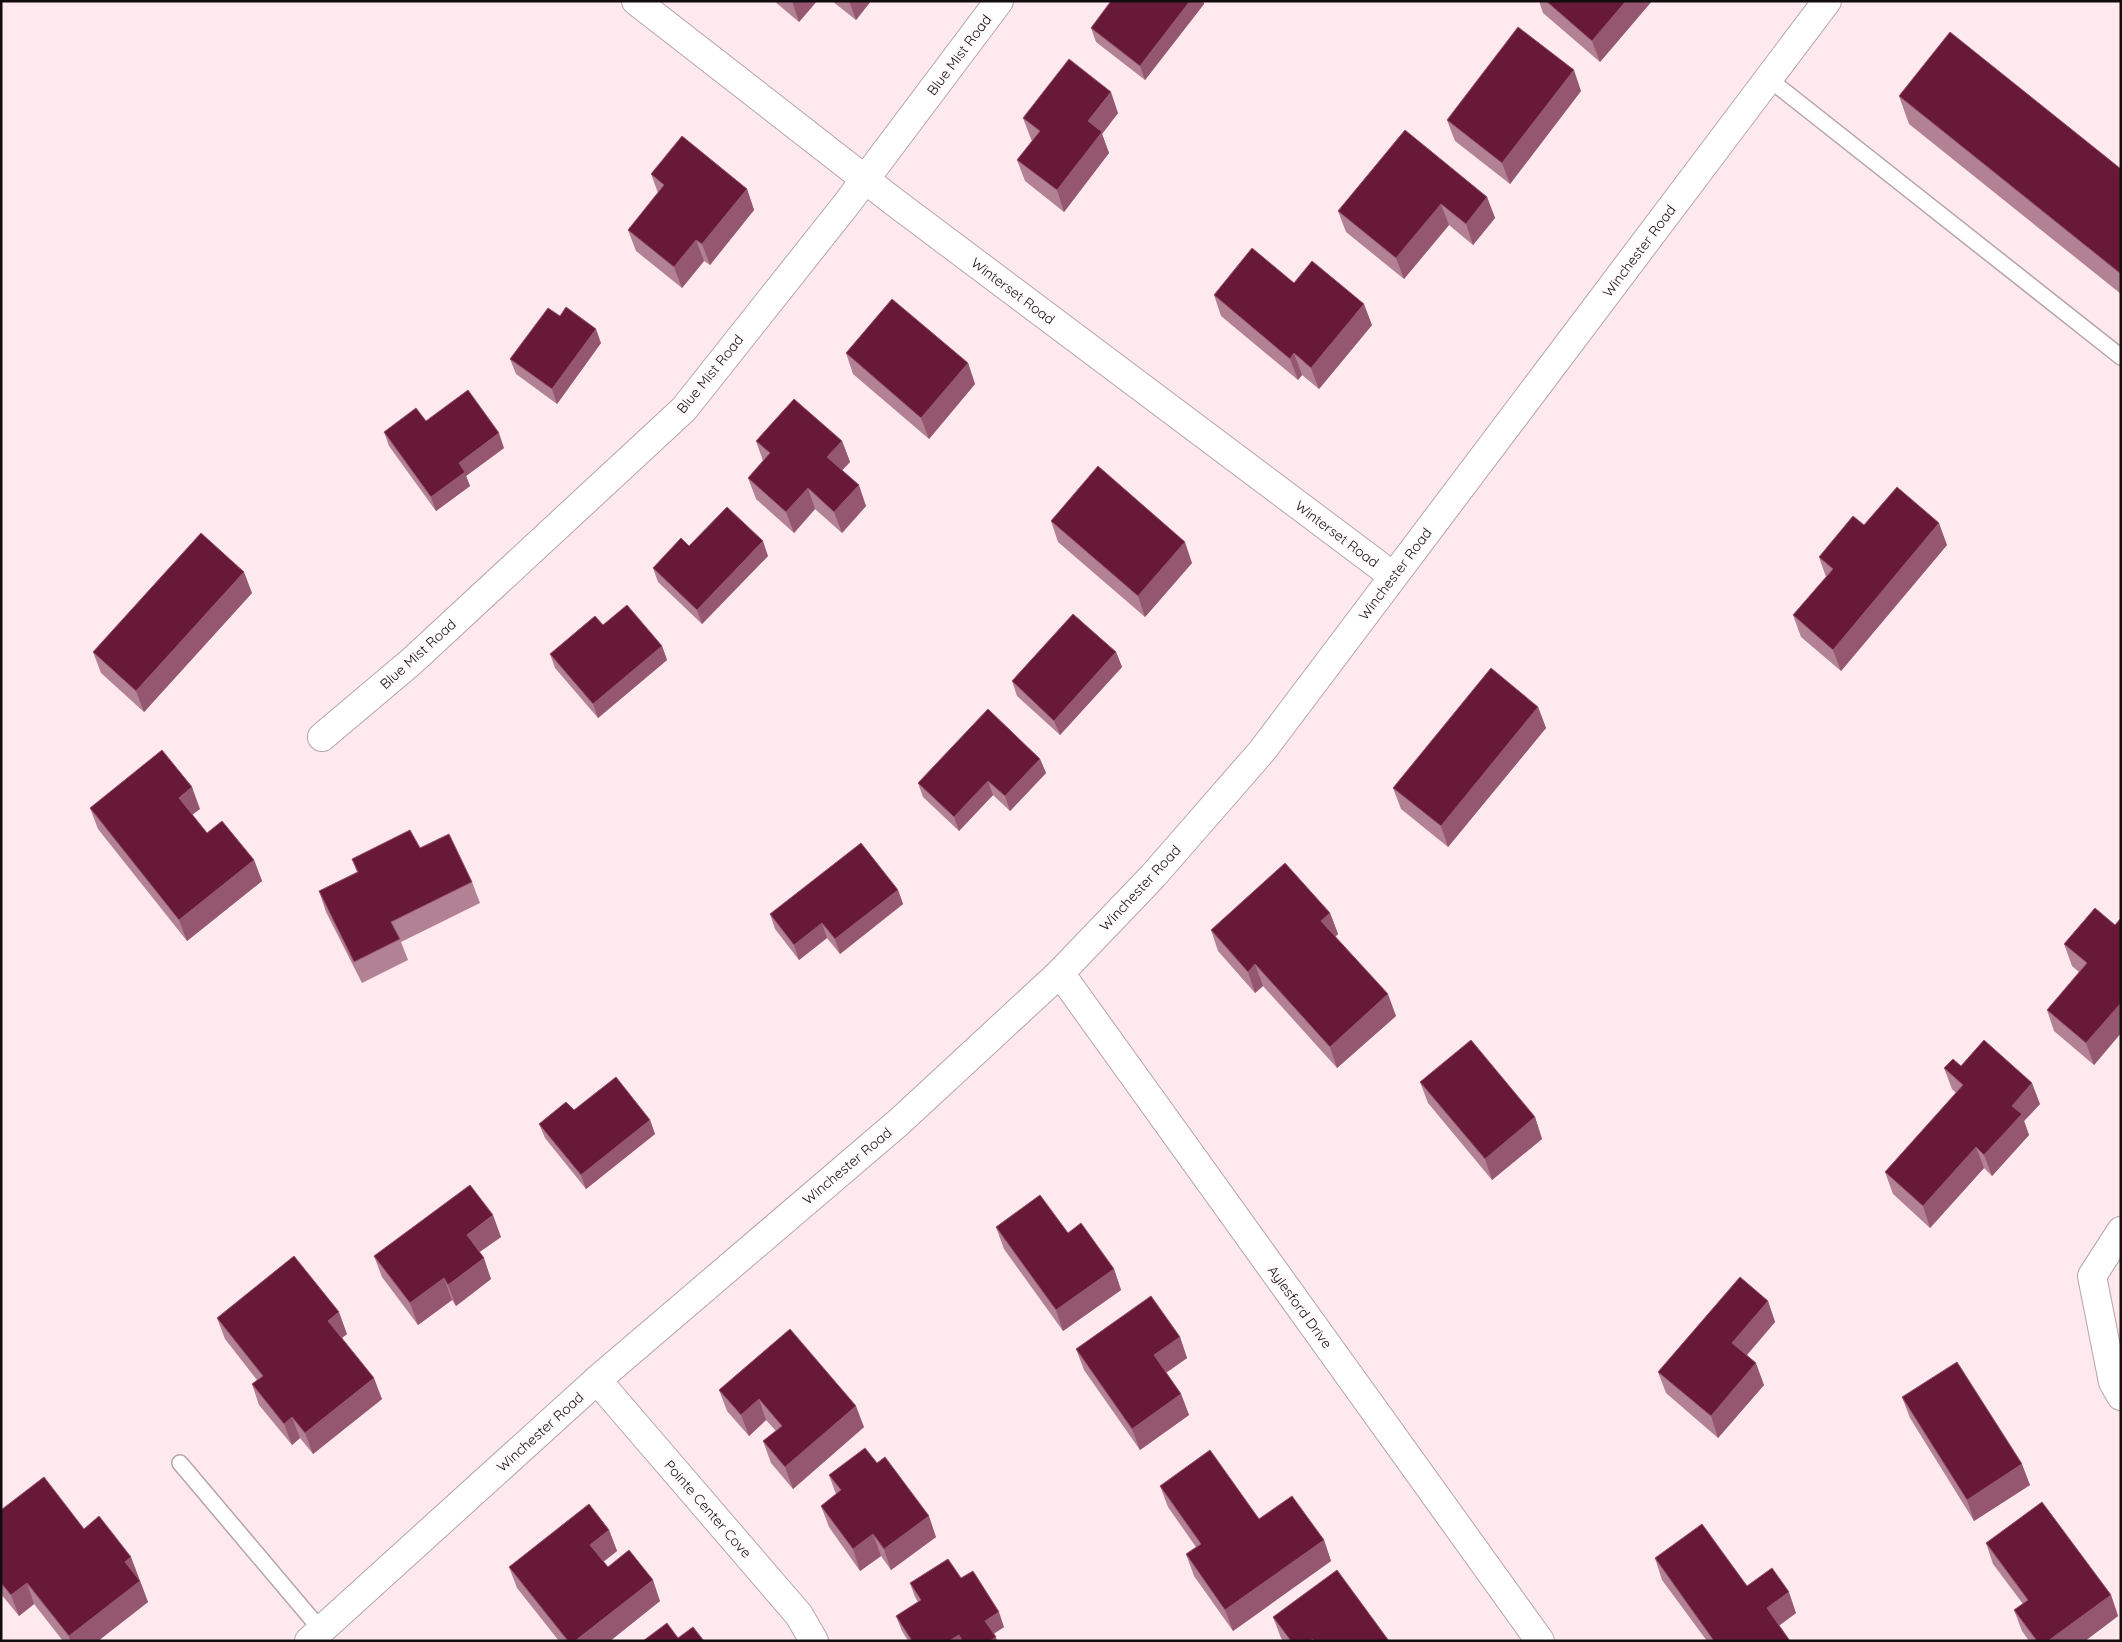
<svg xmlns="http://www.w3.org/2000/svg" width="2122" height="1642" viewBox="0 0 2122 1642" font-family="Quicksand,sans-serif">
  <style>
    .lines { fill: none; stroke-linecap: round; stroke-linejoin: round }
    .service-casing { stroke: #b7a4a9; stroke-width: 18 }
    .minor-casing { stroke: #b7a4a9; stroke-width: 30 }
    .tertiary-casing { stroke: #b7a4a9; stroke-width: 30 }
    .service { stroke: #fff; stroke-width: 15 }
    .minor { stroke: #fff; stroke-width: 28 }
    .tertiary { stroke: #fff; stroke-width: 28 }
    .wall { fill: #b28193 }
    .shaded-wall { fill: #95576f }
    .building { fill: #681938; stroke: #95576f }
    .labels { text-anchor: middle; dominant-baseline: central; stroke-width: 5; stroke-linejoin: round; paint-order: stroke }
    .street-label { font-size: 14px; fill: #120c0e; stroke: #fffbfc }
  </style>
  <rect width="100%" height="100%" fill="#fde9ee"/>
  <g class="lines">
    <defs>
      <path id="service" d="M1769,79L2121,357
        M180,1463L321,1630"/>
      <path id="minor" d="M636,1L893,201L1393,576
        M322,737L411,662L684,409L845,206L999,1
        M1060,973L1540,1641
        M2121,1231L2092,1276L2113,1382L2121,1396
        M597,1380L799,1615L814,1641"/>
      <path id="tertiary" d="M309,1641L597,1380L899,1122L1060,973L1153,876L1262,751L1827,1"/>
    </defs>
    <use href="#service" class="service-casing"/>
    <use href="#minor" class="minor-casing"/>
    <use href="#tertiary" class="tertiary-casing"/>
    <use href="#service" class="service"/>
    <use href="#minor" class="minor"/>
    <use href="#tertiary" class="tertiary"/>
  </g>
  <path class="wall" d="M774,1H817L799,22Z
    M832,1H871L856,20Z
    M1124,1H1203L1204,4L1145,80L1096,42L1091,28Z
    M1539,1H1652L1600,62L1543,13Z
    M1581,91L1510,184L1455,141L1447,120Z
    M1899,96L2121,169V294L1909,124Z
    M1118,113L1102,134L1109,153L1064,212L1025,181L1017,160L1032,141L1031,139L1023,118Z
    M651,174L747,189L754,210L710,265L704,261L682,288L636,251L628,230L658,193Z
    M1487,197L1495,218L1473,245L1449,225L1404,279L1346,232L1338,211Z
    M1294,283L1372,325L1319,389L1302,375L1298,380L1221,316L1214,295Z
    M560,316L601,343L557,404L516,374L510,359Z
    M846,353L968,363L975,384L929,439L853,374Z
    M426,421L504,448L466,476L470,486L436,511L389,446L384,432Z
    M756,441H842L850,462L842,470L866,506L842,533L815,509L794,533L756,499L748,478L763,461Z
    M1051,521L1192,563L1145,617L1058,542Z
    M1864,525L1947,545L1841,671L1801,637L1793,615L1826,577L1819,557Z
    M689,546L768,556L702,624L658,582L653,568Z
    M252,593L144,712L101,673L93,652Z
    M603,625L662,646L667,660L598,718L555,668L550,654Z
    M1116,652L1122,667L1060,735L1017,696L1012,681Z
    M1538,707L1546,728L1448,847L1401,809L1393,788Z
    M1040,759L1046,773L1010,811L993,795L959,831L923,797L918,783Z
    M90,808L200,809L192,815L207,833L254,860L262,881L187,941L98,829Z
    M420,848L472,882L480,903L401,942L408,960L362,983L326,912L319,891L357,872L352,859Z
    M898,890L903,904L840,954L827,938L799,960L775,929L770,914Z
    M1330,913L1338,934L1335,937L1396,1016L1337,1068L1263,986L1255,993L1218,951L1211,930Z
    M2121,918V1033L2094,1065L2054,1031L2047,1010L2079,972L2072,966L2064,944L2115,925Z
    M1961,1066L2040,1104L2024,1121L2029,1135L1992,1176L1984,1168L1930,1228L1893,1194L1885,1172L1956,1093L1952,1089L1944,1068Z
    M1420,1082L1535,1117L1542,1139L1492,1180L1428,1103Z
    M650,1120L655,1134L586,1189L545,1138L539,1124Z
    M996,1227L1068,1233L1114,1269L1121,1290L1063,1331L1004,1249Z
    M501,1237L479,1252L491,1279L456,1306L452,1300L418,1325L382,1277L374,1256Z
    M1768,1301L1775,1322L1747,1355L1764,1385L1718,1438L1666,1393L1658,1372Z
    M217,1318L347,1334L342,1338L382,1399L313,1454L300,1438L292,1445L259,1405L252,1384L257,1380L225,1339Z
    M790,1329L864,1427L793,1489L771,1463L763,1441L776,1431L766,1420L749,1436L727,1411L719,1390Z
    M1180,1337L1187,1358L1166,1373L1181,1394L1189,1415L1140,1450L1084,1370L1076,1349Z
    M1902,1397L2030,1485L1974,1521L1910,1418Z
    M877,1463L936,1537L891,1570L881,1556L860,1571L829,1527L821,1506L836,1494L829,1475Z
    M1160,1486L1324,1540L1331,1561L1233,1631L1194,1576L1186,1554L1196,1547L1168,1507Z
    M1,1510L84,1529L139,1578L148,1602L98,1641H63L34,1604L19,1616L1,1594Z
    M609,1530L617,1551L603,1562L608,1567L660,1601L610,1641H559L517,1588L509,1567Z
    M1986,1543L2111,1595L2118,1616L2085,1641H2029L2022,1631L2014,1610L2023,1604L1993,1564Z
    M1655,1558L1747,1586L1796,1613L1779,1626L1790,1641H1707L1662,1580Z
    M961,1578L1004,1627L994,1634L997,1641H908L902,1631L896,1616L918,1602L915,1597L910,1583Z
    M1273,1617L1389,1641H1283L1281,1638Z"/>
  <path class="shaded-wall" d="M792,1H817L799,22Z
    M849,1H871L856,20Z
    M1190,1H1203L1204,4L1145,80L1140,66Z
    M1626,1H1652L1600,62L1592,41Z
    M1574,70L1581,91L1510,184L1502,163Z
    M1111,92L1118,113L1102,134L1109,153L1064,212L1057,190L1088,121Z
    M747,189L754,210L710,265L702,244Z
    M1487,197L1495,218L1473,245L1466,224Z
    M1441,204L1449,225L1404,279L1396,258Z
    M696,240L704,261L682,288L674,267Z
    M1364,304L1372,325L1319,389L1311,368Z
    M596,329L601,343L557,404L552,389Z
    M1294,353L1302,375L1298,380L1290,359Z
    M968,363L975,384L929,439L921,418Z
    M499,433L504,448L466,476L470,486L436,511L431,497L459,463Z
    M842,441L850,462L835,478L827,457Z
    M859,485L866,506L842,533L834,512Z
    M808,488L815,509L794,533L786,512Z
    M1939,523L1947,545L1841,671L1833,650Z
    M763,541L768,556L702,624L697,610Z
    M1185,542L1192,563L1145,617L1138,596Z
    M244,572L252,593L144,712L136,691Z
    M662,646L667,660L598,718L593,704Z
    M1116,652L1122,667L1060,735L1054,721Z
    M1538,707L1546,728L1448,847L1441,826Z
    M1040,759L1046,773L1010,811L1005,796Z
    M988,781L993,795L959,831L954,817Z
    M192,787L200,809L186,819L179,798Z
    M254,860L262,881L187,941L179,920Z
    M898,890L903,904L840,954L835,939Z
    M1330,913L1338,934L1329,942L1321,921Z
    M822,923L827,938L799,960L794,945Z
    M1255,964L1263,986L1255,993L1248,972Z
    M1388,994L1396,1016L1337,1068L1330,1047Z
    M2121,1003V1033L2094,1065L2086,1043Z
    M2032,1083L2040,1104L2024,1121L2029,1135L1992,1176L1984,1155L2012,1106Z
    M1535,1117L1542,1139L1492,1180L1485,1159Z
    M650,1120L655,1134L586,1189L581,1175Z
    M1976,1147L1984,1168L1930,1228L1923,1206Z
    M493,1215L501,1237L474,1256L467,1235Z
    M484,1258L491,1279L456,1306L448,1285Z
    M1114,1269L1121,1290L1063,1331L1056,1310Z
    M444,1278L452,1300L418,1325L410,1303Z
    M1768,1301L1775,1322L1739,1364L1732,1343Z
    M339,1312L347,1334L336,1342L328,1321Z
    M1180,1337L1187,1358L1161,1376L1154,1355Z
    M1756,1363L1764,1385L1718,1438L1711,1416Z
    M374,1378L382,1399L313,1454L305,1433Z
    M1181,1394L1189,1415L1140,1450L1132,1429Z
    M759,1399L766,1420L749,1436L741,1415Z
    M856,1406L864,1427L793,1489L785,1467Z
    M292,1417L300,1438L292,1445L284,1424Z
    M2022,1464L2030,1485L1974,1521L1967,1500Z
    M929,1516L936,1537L891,1570L884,1549Z
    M609,1530L617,1551L598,1566L590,1545Z
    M873,1534L881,1556L860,1571L853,1549Z
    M1324,1540L1331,1561L1233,1631L1225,1610Z
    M131,1557L139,1578L133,1583L125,1562Z
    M653,1580L660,1601L610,1641H575Z
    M140,1581L148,1602L98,1641H70L69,1636Z
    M27,1583L34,1604L19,1616L11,1595Z
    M1789,1592L1796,1613L1774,1629L1767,1608Z
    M2111,1595L2118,1616L2085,1641H2048Z
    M999,1612L1004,1627L991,1635L985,1621Z
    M959,1635L961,1641H949Z
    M996,1637L997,1641H990Z"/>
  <path class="building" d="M1111,1H1122L1124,2V1H1190L1140,66L1091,28Z
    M1546,1H1626L1592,41Z
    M1518,27L1574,70L1502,163L1447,120Z
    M1950,32L2121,169V274L1899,96Z
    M1069,59L1111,92L1088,121L1102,132L1057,190L1017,160L1040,131L1023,118Z
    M1405,130L1487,197L1466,224L1441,204L1396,258L1338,211Z
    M682,136L747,189L702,244L696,240L674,267L628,230L664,185L651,174Z
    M1252,248L1294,283L1312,261L1364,304L1311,368L1294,353L1290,359L1214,295Z
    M892,299L968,363L921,418L846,353Z
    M566,307L596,329L552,389L510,359L548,308L560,316Z
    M468,390L499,433L459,463L465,472L431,497L384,432L416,408L426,421Z
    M794,399L842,441L827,457L859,485L834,512L808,488L786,512L748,478L770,453L756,441Z
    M1098,466L1185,542L1138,596L1051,521Z
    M1897,487L1939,523L1833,650L1793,615L1833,569L1819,557L1853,516L1864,525Z
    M727,507L763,541L697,610L653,568L681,538L689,546Z
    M201,533L244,572L136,691L93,652Z
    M627,605L662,646L593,704L550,654L595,616L603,625Z
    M1073,614L1116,652L1054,721L1012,681Z
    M1491,668L1538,707L1441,826L1393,788Z
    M988,709L1040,759L1005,796L988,781L954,817L918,783Z
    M162,750L192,787L179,798L207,833L222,821L254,860L179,920L90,808Z
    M410,830L420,848L449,834L472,882L391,922L400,939L354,962L319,891L358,872L352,859Z
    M861,843L898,890L835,939L822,923L794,945L770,914Z
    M1285,863L1330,913L1321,921L1388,994L1330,1047L1255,964L1248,972L1211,930Z
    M2095,908L2115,925L2121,918V1003L2086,1043L2047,1010L2087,963L2064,944Z
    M1471,1040L1535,1117L1485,1159L1420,1082Z
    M1984,1040L2032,1083L2012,1106L2022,1114L1984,1155L1976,1147L1923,1206L1885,1172L1963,1085L1944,1068L1953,1059L1961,1066Z
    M616,1077L650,1120L581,1175L539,1124L566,1102L574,1110Z
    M470,1185L493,1215L467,1235L484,1258L448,1285L444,1278L410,1303L374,1256Z
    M1040,1195L1068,1233L1081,1223L1114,1269L1056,1310L996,1227Z
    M294,1256L339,1312L328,1321L374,1378L305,1433L292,1417L284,1424L252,1384L263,1376L217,1318Z
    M1740,1277L1768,1301L1732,1343L1756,1363L1711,1416L1658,1372Z
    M1151,1296L1180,1337L1154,1355L1181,1394L1132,1429L1076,1349Z
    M790,1329L856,1406L785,1467L763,1441L782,1426L759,1399L741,1415L719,1390Z
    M1957,1362L2022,1464L1967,1500L1902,1397Z
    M865,1448L877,1463L885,1457L929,1516L884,1549L873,1534L853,1549L821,1506L841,1490L829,1475Z
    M1210,1450L1259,1519L1292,1496L1324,1540L1225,1610L1186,1554L1201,1544L1160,1486Z
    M44,1477L84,1529L99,1516L131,1557L125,1562L140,1581L69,1636L27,1583L11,1595L1,1583V1510Z
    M2042,1502L2111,1595L2048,1641H2037L2014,1610L2028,1600L1986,1543Z
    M589,1504L609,1530L590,1545L608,1567L629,1550L653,1580L575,1641H568L509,1567Z
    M1702,1524L1747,1586L1772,1568L1789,1592L1767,1608L1790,1641H1714L1655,1558Z
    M948,1559L961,1578L973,1571L999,1612L985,1621L996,1637L990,1641H962L959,1635L949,1641H912L896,1616L921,1600L910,1583Z
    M1337,1570L1389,1641H1315L1313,1639L1310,1641H1291L1273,1617Z
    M667,1623L678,1638L693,1627L704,1641H643Z"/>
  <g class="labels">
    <g class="street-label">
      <text transform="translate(959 55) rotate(-53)">Blue Mist Road</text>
      <text transform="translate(1639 251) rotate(-53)">Winchester Road</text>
      <text transform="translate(1013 291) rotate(37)">Winterset Road</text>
      <text transform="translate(710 374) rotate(-51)">Blue Mist Road</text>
      <text transform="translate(1337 534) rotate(37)">Winterset Road</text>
      <text transform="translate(1395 574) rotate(-53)">Winchester Road</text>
      <text transform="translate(418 654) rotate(-42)">Blue Mist Road</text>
      <text transform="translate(1140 888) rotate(-47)">Winchester Road</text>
      <text transform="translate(847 1166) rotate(-40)">Winchester Road</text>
      <text transform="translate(1300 1307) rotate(54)">Aylesford Drive</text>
      <text transform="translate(540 1432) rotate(-42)">Winchester Road</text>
      <text transform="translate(708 1509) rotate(49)">Pointe Center Cove</text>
    </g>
  </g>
  <rect width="2122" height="1642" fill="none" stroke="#120c0e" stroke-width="5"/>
</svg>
